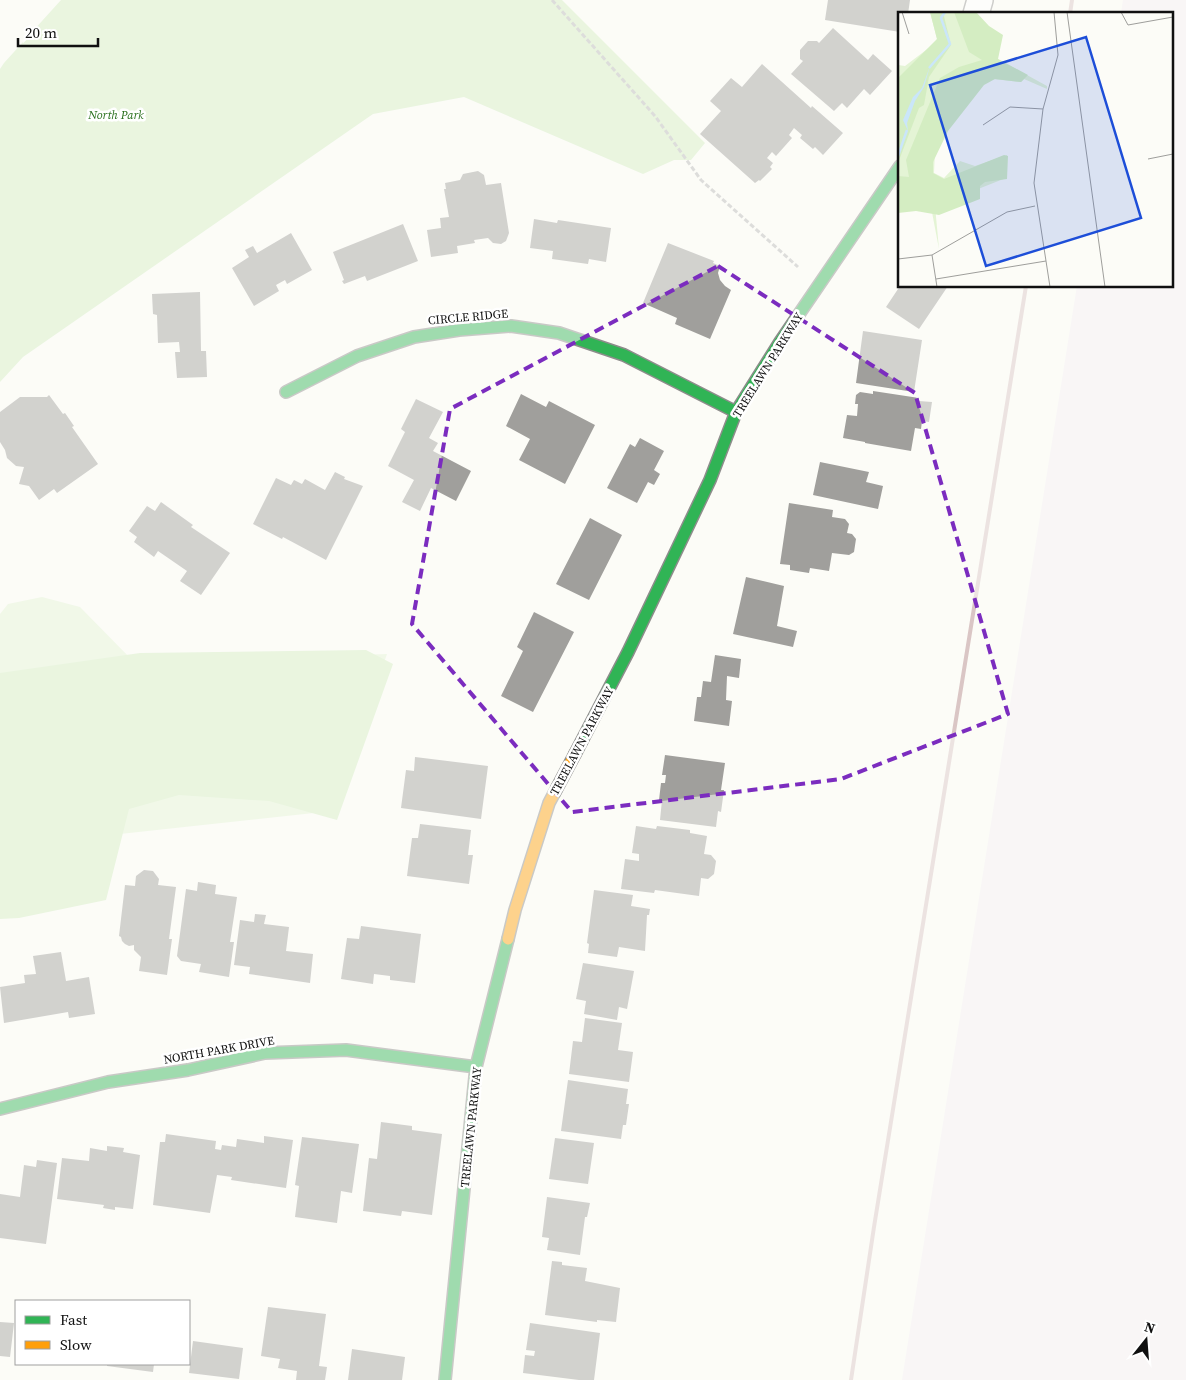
<svg xmlns="http://www.w3.org/2000/svg" width="1186" height="1380" viewBox="0 0 1186 1380" font-family="'Source Serif 4',serif">
  <style>
    .industrial { fill: #f5eff3 }
    .green { fill: #e4f4d5 }
    .forest { fill: #d4edc2 }
    .building { fill: #a09f9c }
    .lines { fill: none; stroke-linecap: round; stroke-linejoin: round }
    .street-casing { stroke: #969694; stroke-width: 28 }
    .fast-casing { stroke: #8d8d8b; stroke-width: 14 }
    .slow-casing { stroke: #8d8d8b; stroke-width: 14 }
    .path { stroke: #b9b9b8; stroke-width: 3; stroke-dasharray: 5 2.5; stroke-linecap: butt }
    .street { stroke: #fffffe; stroke-width: 25 }
    .fast { stroke: #30b455; stroke-width: 11 }
    .slow { stroke: #ff9f0a; stroke-width: 11 }
    .rail { stroke: #dac6c5; stroke-width: 4 }
    .marked { fill: none; stroke: #7b2cbf; stroke-width: 4; stroke-dasharray: 10 6; stroke-linejoin: round }
    .labels { text-anchor: middle; dominant-baseline: central; stroke-width: 5; stroke-linejoin: round; paint-order: stroke }
    .park-label { font-size: 12px; font-style: italic; fill: #276f1a; stroke: #fff }
    .street-label { font-size: 12px; fill: #101010; stroke: #fff }
    .inset-river { fill: none; stroke: #cae6fa; stroke-width: 2.5 }
    .inset-road { fill: none; stroke: #9e9e9b; stroke-width: 1 }
    .view { fill: #1d4ed8; fill-opacity: 0.15; stroke: #1d4ed8; stroke-width: 2.5 }
    .inset-edge { fill: none; stroke: #101010; stroke-width: 2.5 }
  </style>
  <rect width="100%" height="100%" fill="#fcfcf7"/>
  <path class="industrial" d="M1123,0H1186V1380H902L1077,286H1172V14H1121Z"/>
  <path class="green" d="M42,597L80,607L135,663L387,654L332,811L0,847V614L8,604Z"/>
  <path class="forest" d="M61,0H562L705,143L691,160H674L643,174L464,97L373,114L23,357L0,382V69L4,63Z
    M366,650L393,664L337,820L269,801L179,795L129,809L106,900L19,918L0,919V673L140,653Z"/>
  <path class="building" d="M828,0H910L908,14H900V32L825,20Z
    M833,28L868,60L873,54L892,71L870,95L864,89L847,108L842,103L834,111L791,74L803,61L800,59V50L808,41H817L819,43Z
    M762,64L811,108L812,106L843,133L823,155L815,147L813,149L800,138L802,135L794,128L789,135L792,138L776,156L772,152L767,158L773,163L770,167L772,169L760,181L759,180L755,183L700,134L721,111L710,101L731,78L742,87Z
    M478,171L484,175L486,185L501,183L509,233L506,241L501,244L493,243L488,238L474,240L475,243L457,246L458,253L431,257L427,230L441,228L440,218L449,217L444,189H446L445,183L460,180L463,174Z
    M534,219L557,223L558,220L611,228L606,262L589,259L588,264L552,259L553,251L530,248Z
    M403,224L418,261L367,281L365,276L344,284L342,281L344,280L333,252Z
    M291,233L312,270L287,284L285,280L276,285L279,291L254,306L232,268L249,257L245,250L253,246L257,253Z
    M668,243L714,261L713,263L720,266L718,273L720,280L725,286L731,290L710,339L675,324L677,318L643,303Z
    M900,286H948L919,329L886,307Z
    M200,292L201,351H206L207,377L177,378L175,352H180L179,342L158,343L157,315L153,314L152,294Z
    M863,331L922,340L914,392L856,383Z
    M873,391L919,398V401L932,402L929,422L922,421L921,429L915,428L911,451L865,443V442L843,438L847,415L857,416L858,404H855L856,395L860,392L873,394Z
    M521,394L546,407L549,401L595,425L565,484L519,460L530,439L506,426Z
    M49,395L63,414L65,413L74,426L72,427L98,464L57,493L54,489L39,500L29,486L19,484L24,467L16,466L7,458L5,450L0,442V412L20,397H47Z
    M416,399L443,412L429,438L438,443L433,451L471,471L456,501L431,488L420,511L402,502L414,480L388,466L405,432L401,429Z
    M640,438L664,451L654,470L660,474L654,485L648,482L637,503L607,488L630,444L635,447Z
    M820,462L869,472L866,482L883,486L878,509L813,495Z
    M335,472L345,477L344,479L363,486L326,560L283,537L282,539L253,524L276,478L291,485L294,480L302,484L305,479L325,490Z
    M161,502L193,525L191,527L230,553L201,595L180,581L187,571L158,551L154,557L134,542L137,537L129,531L147,506L155,511Z
    M789,503L833,510L832,517L845,519L849,524L847,533L852,534L856,539L854,552L849,555L832,553L829,571L810,568L809,573L790,570V565L780,564Z
    M590,518L622,535L589,600L556,584Z
    M746,577L784,586L777,626L797,631L793,647L733,634Z
    M534,612L574,632L533,712L501,696L523,651L517,647Z
    M715,655L741,659L739,678L727,676L726,700L732,701L729,726L694,721L697,697H701L703,681L711,682Z
    M665,755L725,763L721,790H724L721,812L718,811L716,827L660,820L662,800H659L661,783H665L666,775H662Z
    M415,757L488,766L481,819L401,808L406,770L414,771Z
    M420,824L471,830L468,855H473L469,884L407,876L412,838H418Z
    M636,826L656,829L657,826L690,830V833L707,836L704,854L711,855L716,861L714,874L708,879L701,878L699,896L655,890L654,893L621,889L625,859L639,861V854L632,853Z
    M144,870L153,871L159,879L158,885L176,887L169,939H172L167,975L139,971L141,957L134,950V945L129,946L125,944L122,941L121,937L119,936L125,885L135,886L136,876Z
    M198,882L216,885L215,894L237,897L230,942H234L229,977L199,972L201,964L181,961L177,956L186,889L197,891Z
    M594,890L633,895L631,906L650,909L649,915H647L645,951L619,947L617,957L588,953L589,944L587,943Z
    M255,914L266,915L264,924L289,927L286,951L313,954L310,983L249,974L250,967L234,965L240,920L254,922Z
    M361,926L421,934L415,983L390,980V976L374,974L373,984L341,979L347,938L359,939Z
    M61,952L66,981L89,977L95,1014L69,1018L68,1012L4,1023L0,987L25,983L24,975L36,974L33,956Z
    M583,963L634,971L627,1009L619,1007L617,1020L584,1014L586,1001L576,999Z
    M585,1018L622,1023L618,1050L633,1052L629,1082L569,1074L573,1041L582,1042Z
    M568,1080L628,1089L626,1104H629L626,1125H623L621,1139L561,1131Z
    M381,1122L412,1126V1130L442,1134L432,1215L402,1211L401,1216L363,1211L369,1158L377,1159Z
    M166,1134L216,1141L215,1149L221,1150L222,1145L236,1147L237,1139L264,1143V1136L293,1140L286,1188L231,1180L232,1177L217,1175L210,1213L153,1205L160,1142H165Z
    M302,1137L359,1144L352,1193L341,1191L337,1223L295,1217L299,1186L295,1185Z
    M555,1138L594,1143L588,1184L549,1179Z
    M107,1146L124,1148L123,1152L140,1155L133,1209L115,1207V1210L103,1208L104,1205L57,1199L62,1158L89,1161L90,1148L107,1151Z
    M37,1160L57,1163L46,1244L0,1238V1194L20,1197L24,1165L36,1167Z
    M547,1197L590,1203L587,1217H585L580,1255L547,1250L549,1238L542,1237Z
    M552,1261L562,1262V1265L587,1268L585,1281L620,1288L616,1322L597,1320V1322L545,1315Z
    M268,1307L326,1314L319,1366L327,1367L325,1380H296L297,1371L278,1368L280,1359L261,1356Z
    M0,1322L14,1323L10,1357L0,1356Z
    M530,1323L600,1333L594,1380H579L523,1373L525,1355L534,1356L535,1351L526,1350Z
    M193,1341L243,1348L239,1379L189,1373Z
    M352,1349L405,1357L402,1380H348Z
    M107,1364H154L153,1372L107,1366Z"/>
  <g class="lines">
    <defs>
      <path id="street" d="M976,14L980,0"/>
      <path id="fast" d="M286,392L357,356L414,337L459,330L511,326L559,333L624,355L736,412
        M575,754L628,652L710,480L736,412L780,342L900,166
        M0,1109L108,1082L188,1070L265,1053L346,1050L476,1067
        M445,1380L476,1067L508,939"/>
      <path id="slow" d="M508,939L515,910L549,803L575,754"/>
    </defs>
    <use href="#street" class="street-casing"/>
    <use href="#fast" class="fast-casing"/>
    <use href="#slow" class="slow-casing"/>
    <path class="path" d="M552,0L655,116L701,180L798,267"/>
    <use href="#street" class="street"/>
    <use href="#fast" class="fast"/>
    <use href="#slow" class="slow"/>
    <path class="rail" d="M1070,14L1072,0
      M851,1380L874,1227L1026,286"/>
  </g>
  <path d="M0 0H1186V1380H0ZM718,266L915,393L1008,714L841,779L572,812L412,624L450,409Z" fill="#fcfcf7" fill-opacity=".55" fill-rule="evenodd"/>
  <path class="marked" d="M718,266L915,393L1008,714L841,779L572,812L412,624L450,409Z"/>
  <g class="labels">
    <g class="park-label">
      <text x="116" y="115">North Park</text>
    </g>
    <g class="street-label">
      <text transform="translate(468 317) rotate(-5)">CIRCLE RIDGE</text>
      <text transform="translate(768 365) rotate(-58)">TREELAWN PARKWAY</text>
      <text transform="translate(582 741) rotate(-62)">TREELAWN PARKWAY</text>
      <text transform="translate(219 1050) rotate(-10)">NORTH PARK DRIVE</text>
      <text transform="translate(471 1127) rotate(-84)">TREELAWN PARKWAY</text>
    </g>
  </g>
  <g transform="translate(898 12)">
    <rect width="275" height="275" fill="#fcfcf7"/>
    <path d="M32,0H73L100,47L149,74V77L126,67L123,70L86,66L65,91L37,138L36,161L46,166L62,149L77,154L109,143L108,166L37,194L41,237L33,195L0,198V53L7,54L36,32L39,27Z" fill="#e4f4d5"/>
    <path d="M32,0H45L53,33L31,65L26,93L21,96L0,151V66L39,27ZM56,0H78L91,14L105,23L100,47L130,63L123,70L97,67L86,73L50,119L35,150V161L46,167L106,143L110,144L109,167L87,170L82,174V187L41,203L18,199L0,201V164L11,165L8,148L42,66L61,55L84,48L71,40Z" fill="#d4edc2"/>
    <path d="M32,54L26,75L17,89L9,111L10,119L5,108L15,85L24,76Z" fill="#cae6fa"/>
    <path class="inset-river" d="M31,56L52,32L43,6L47,0M0,144L9,118"/>
    <path class="inset-road" d="M4,0L11,22M169,0L207,275M223,0L230,13L275,5M85,113L112,95L145,97M250,147L275,142M34,243L39,275M0,247L34,243L109,200L137,194M38,267L148,249M152,275L136,171L145,97L160,43L156,0"/>
    <path class="view" d="M188,25L243,206L88,254L32,73Z"/>
    <rect width="275" height="275" class="inset-edge"/>
  </g>
  <rect x="15" y="1300" width="175" height="65" fill="#ffffff" stroke="#9f9f9f"/>
  <rect x="25" y="1316" width="25" height="8" fill="#30b455" stroke="#9f9f9f"/>
  <text x="60" y="1325" font-size="15" fill="#101010">Fast</text>
  <rect x="25" y="1341" width="25" height="8" fill="#ff9f0a" stroke="#9f9f9f"/>
  <text x="60" y="1350" font-size="15" fill="#101010">Slow</text>
  <g transform="translate(1146 1340) rotate(17)" stroke="#ffffff" stroke-width="4" paint-order="stroke">
  <path d="M0-4L9 19L0 12L-9 19Z" fill="#101010"/>
  <text y="-8" font-size="14" font-weight="bold" text-anchor="middle" fill="#101010">N</text>
  </g>
  <path d="M18 38v8h80v-8" fill="none" stroke="#101010" stroke-width="2.5"/>
  <text x="25" y="38" font-size="15" fill="#101010" stroke="#ffffff" stroke-width="4" paint-order="stroke">20 m</text>
</svg>
